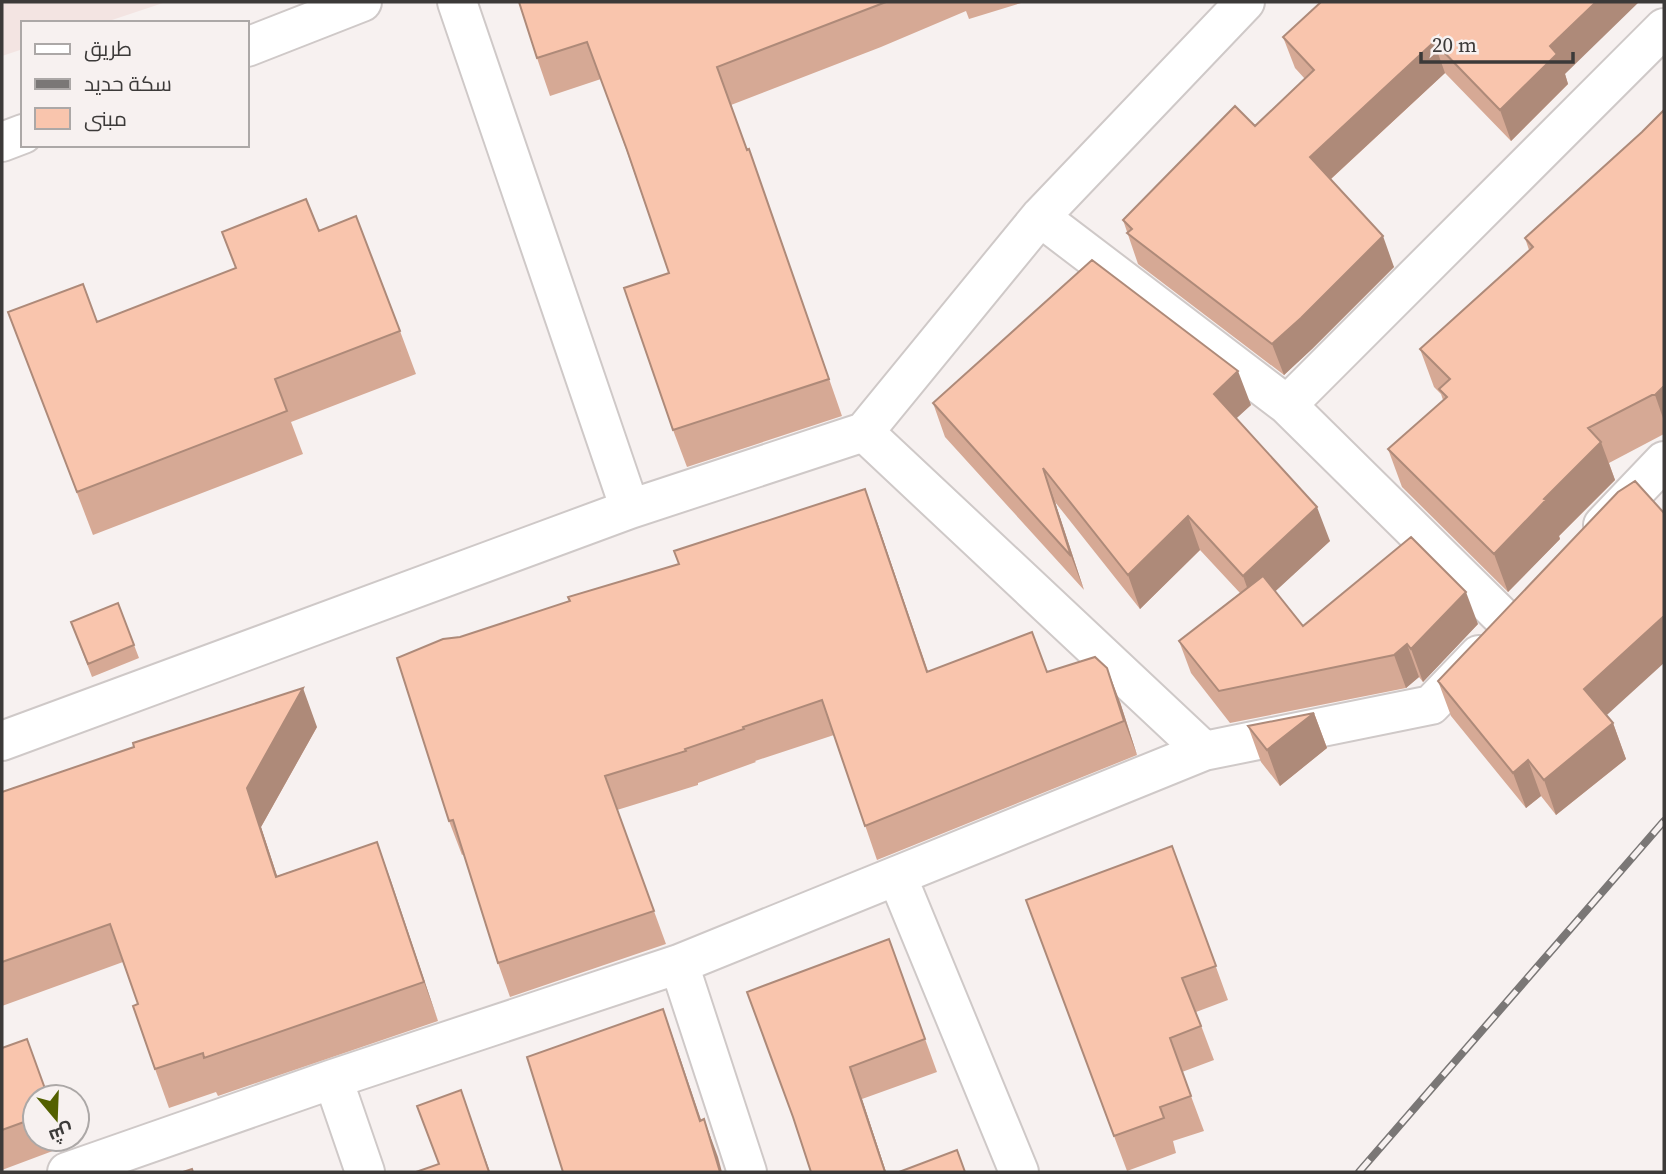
<svg xmlns="http://www.w3.org/2000/svg" width="1666" height="1174" viewBox="0 0 1666 1174" font-family="'Source Serif 4',Cairo,serif">
  <style>
    .built { fill: #f3e4e2 }
    .lines { fill: none; stroke-linecap: round; stroke-linejoin: round }
    .minor-casing { stroke: #cfc9c8; stroke-width: 42 }
    .minor { stroke: #fff; stroke-width: 38 }
    .rail-casing { stroke: #7a7776; stroke-width: 8 }
    .rail { stroke: #f7f1f0; stroke-width: 5; stroke-dasharray: 16; stroke-linecap: butt }
    .wall { fill: #d6a995 }
    .shaded-wall { fill: #ae8a79 }
    .building { fill: #f9c5ad; stroke: #ae8a79; stroke-width: 2 }
  </style>
  <rect width="100%" height="100%" fill="#f7f1f0"/>
  <path class="built" d="M2,2H166L103,23H23V49L2,56Z"/>
  <g class="lines">
    <defs>
      <path id="minor" d="M457,2L630,509
        M247,47L362,2
        M2,142L23,134
        M1040,217L1287,405L1509,624
        M1287,405L1664,28
        M864,432L1204,751
        M1603,525L1664,461
        M2,741L630,509L864,432L1040,217L1245,2
        M897,876L1019,1172
        M679,964L747,1172
        M333,1079L365,1172
        M67,1172L333,1079L679,964L1204,751L1431,705L1479,655"/>
    </defs>
    <use href="#minor" class="minor-casing"/>
    <use href="#minor" class="minor"/>
    <defs>
      <path id="rail" d="M1359,1172L1664,821"/>
    </defs>
    <use href="#rail" class="rail-casing"/>
    <use href="#rail" class="rail"/>
  </g>
  <path class="wall" d="M520,2H1021V3L969,19L966,11L881,47L731,105L747,150L749,149L762,186L842,416L687,467L673,430L669,273L627,152L601,79L550,96L537,58Z
    M1321,2L1565,74L1568,84L1511,141L1445,73L1330,180L1394,267L1312,349L1284,375L1138,264L1123,220L1255,126L1305,79L1295,68L1283,37Z
    M1664,110V434L1609,463L1615,480L1559,536L1560,539L1508,592L1402,487L1388,449L1443,400L1441,394L1434,387L1420,349L1529,250L1525,238L1642,132Z
    M319,231L400,331L416,374L291,422L303,454L93,535L8,312L97,322L236,268L222,232Z
    M933,403L1251,405L1236,418L1330,541L1275,591L1303,626L1478,624L1423,682L1419,677L1406,688L1230,723L1191,673L1179,641L1240,593L1200,550L1140,609L1055,502L1084,590L945,437Z
    M877,522L928,671L1047,672L1120,702L1137,755L877,860L834,735L755,761L756,762L698,783V785L617,810L666,944L510,997L498,963L464,854L462,855L449,821L460,637L570,601Z
    M118,603L139,658L92,677L71,622Z
    M1438,681L1606,716L1613,723L1626,759L1556,815L1541,796L1526,808L1451,716Z
    M1314,713L1327,748L1280,786L1261,762L1248,726Z
    M317,727L261,827L277,876L377,842L438,1021L218,1096L216,1092L169,1108L155,1069L138,1004L123,962L2,1006V792Z
    M1172,846L1228,1000L1196,1012L1214,1060L1182,1072L1204,1131L1173,1141L1176,1153L1127,1171L1026,900Z
    M889,939L937,1072L862,1099L886,1172H811L794,1119Z
    M2,1048L35,1097V1139H63L66,1146L2,1170Z"/>
  <path class="shaded-wall" d="M1596,2H1639L1565,74L1568,84L1511,141L1500,110L1550,46Z
    M1434,42L1445,73L1321,188L1310,157Z
    M1383,236L1394,267L1312,349L1284,375L1272,344Z
    M1238,371L1251,405L1226,428L1214,394Z
    M1664,386V421L1655,395Z
    M1601,442L1615,480L1559,536L1560,539L1508,592L1494,554L1544,499Z
    M1043,468L1055,502L1084,590L1071,556Z
    M865,489L877,522L939,705L927,672Z
    M1317,507L1330,541L1255,610L1243,576Z
    M1188,516L1200,550L1140,609L1128,575Z
    M1466,592L1478,624L1423,682L1411,649Z
    M1664,616V663L1597,724L1584,689Z
    M1407,644L1419,677L1406,688L1394,655Z
    M1107,668L1120,702L1137,755L1124,721Z
    M303,688L317,727L261,827L290,915L276,877L247,788Z
    M1314,713L1327,748L1280,786L1267,750Z
    M1613,723L1626,759L1556,815L1544,780Z
    M1528,760L1541,796L1526,808L1513,773Z
    M377,842L391,881L438,1021L424,982Z
    M663,1009L676,1046L714,1158L700,1121Z
    M850,1067L862,1099L886,1172H885Z
    M461,1090L474,1127L490,1172H489Z
    M704,1119L718,1157L722,1172H720Z"/>
  <path class="building" d="M519,2H886L717,67L747,150L749,149L829,379L673,430L624,288L669,273L627,150L587,42L537,58Z
    M1321,2H1596L1550,46L1557,54L1500,110L1434,42L1310,157L1383,236L1301,318L1272,344L1127,233L1132,229L1123,220L1235,106L1255,126L1314,70L1283,37Z
    M1664,110V386L1655,395H1652L1588,428L1601,442L1544,499L1546,500L1494,554L1388,449L1447,397L1439,389L1450,379L1420,349L1533,247L1525,238L1642,132Z
    M306,199L319,231L356,216L400,331L275,379L287,411L77,492L8,312L83,284L97,322L236,268L222,232Z
    M1092,260L1238,371L1214,394L1317,507L1243,576L1188,516L1128,575L1043,468L1071,556L933,403Z
    M1635,481L1664,513V616L1584,689L1613,723L1544,780L1528,760L1513,773L1438,681L1618,492Z
    M865,489L927,672L1032,632L1047,672L1095,657L1107,668L1124,721L865,826L822,700L743,727L744,729L685,749L686,751L605,776L654,911L498,963L453,820L449,821L397,658L443,639L460,637L570,601L568,597L679,564L674,551Z
    M1411,537L1466,592L1411,649L1407,644L1394,655L1219,691L1179,641L1263,576L1303,626Z
    M118,603L134,645L88,664L71,622Z
    M303,688L247,788L276,877L377,842L424,982L204,1058L203,1053L155,1069L133,1006L138,1004L110,924L2,962V792L134,747L133,743Z
    M1314,713L1267,750L1248,726Z
    M1172,846L1216,966L1182,978L1201,1026L1170,1038L1191,1096L1160,1107L1164,1118L1114,1136L1026,900Z
    M889,939L925,1039L850,1067L885,1172H811L793,1117L747,992Z
    M663,1009L700,1121L704,1119L720,1172H563L527,1057Z
    M27,1039L48,1097H35V1118L2,1130V1048Z
    M461,1090L489,1172H416L439,1164L417,1106Z
    M957,1150L965,1172H899Z
    M192,1169L193,1172H183Z"/>
  <rect width="1666" height="1174" fill="none" stroke="#3c3a39" stroke-width="7"/>
  <rect x="21" y="21" width="228" height="126" fill="#f7f1f0" stroke="#aca8a7" stroke-width="2"/>
  <rect x="35" y="44" width="35" height="10" fill="#ffffff" stroke="#aca8a7" stroke-width="2"/>
  <text x="84" y="56" font-size="21" fill="#3c3a39">طريق</text>
  <rect x="35" y="79" width="35" height="10" fill="#7a7776" stroke="#aca8a7" stroke-width="2"/>
  <text x="84" y="91" font-size="21" fill="#3c3a39">سكة حديد</text>
  <rect x="35" y="108" width="35" height="21" fill="#f9c5ad" stroke="#aca8a7" stroke-width="2"/>
  <text x="84" y="126" font-size="21" fill="#3c3a39">مبنى</text>
  <g transform="translate(56 1118) rotate(161)"><circle r="33" fill="#f7f1f0" stroke="#aca8a7" stroke-width="2"/>
  <path d="M0-5L12 26L0 18L-12 26Z" fill="#536000"/>
  <text y="-10" font-size="19" font-weight="bold" text-anchor="middle" fill="#3c3a39">ش</text>
  </g>
  <path d="M1421 52v10h152v-10" fill="none" stroke="#3c3a39" stroke-width="3.5"/>
  <text x="1432" y="52" font-size="21" fill="#3c3a39" stroke="#f7f1f0" stroke-width="5" paint-order="stroke">20 m</text>
</svg>
